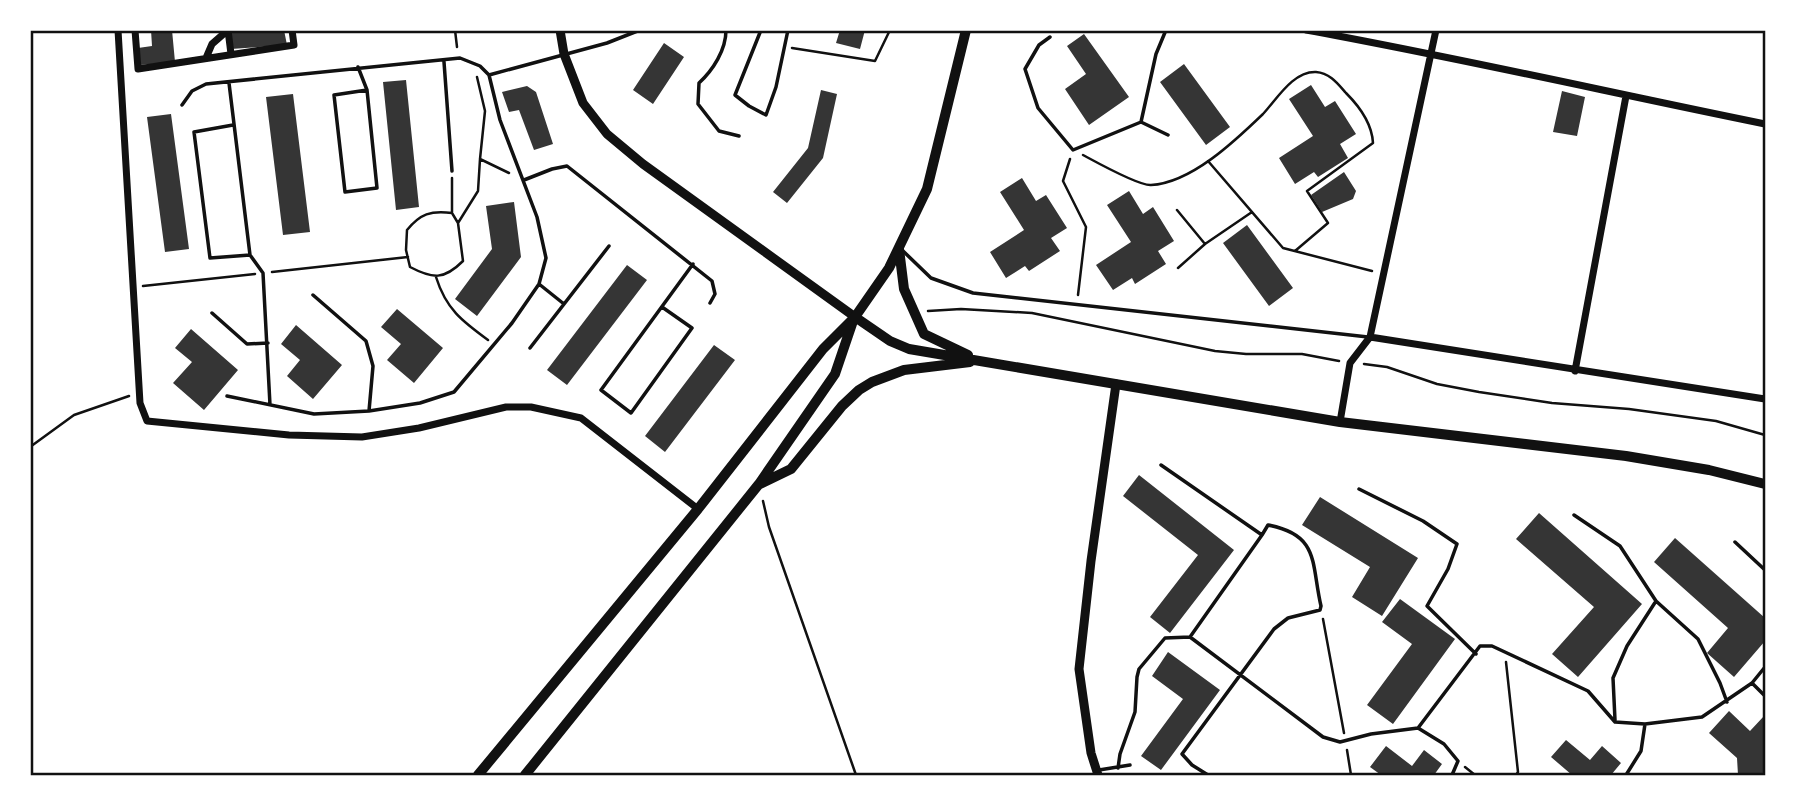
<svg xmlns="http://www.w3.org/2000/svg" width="1795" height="805" viewBox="0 0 1795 805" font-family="'Golos Text',sans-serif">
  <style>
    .building { fill: #353535 }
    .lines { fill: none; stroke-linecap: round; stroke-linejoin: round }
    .path { stroke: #111; stroke-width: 2.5 }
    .service { stroke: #111; stroke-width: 3.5 }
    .minor { stroke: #111; stroke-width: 7 }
    .tertiary { stroke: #111; stroke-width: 9 }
    .secondary { stroke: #111; stroke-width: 10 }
    .neatline { fill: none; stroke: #111; stroke-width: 2.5 }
  </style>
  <rect width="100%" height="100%" fill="#fff"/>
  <path class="building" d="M151,30H172L175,62L140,65L138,48L152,46Z
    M228,30H284L287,45L231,49Z
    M840,30H865L860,49L836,43Z
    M1084,34L1129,97L1089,125L1065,89L1086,74L1067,46Z
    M664,43L684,57L653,104L633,90Z
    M1184,64L1230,127L1206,145L1160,82Z
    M406,80L419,207L396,210L383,82Z
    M1311,85L1325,107L1335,101L1356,134L1340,144L1348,158L1318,177L1314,172L1295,184L1279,158L1313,136L1289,99Z
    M527,86L536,92L553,144L534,150L519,110L509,112L502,92Z
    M821,90L837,94L823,158L787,203L773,192L808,148Z
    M1562,91L1585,97L1577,136L1553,132Z
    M293,94L310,232L283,235L266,97Z
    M171,114L189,249L165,252L147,117Z
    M1344,172L1356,191L1353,199L1322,212L1311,195Z
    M1022,178L1036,201L1046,195L1067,228L1051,238L1060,251L1029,271L1025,266L1006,278L990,252L1024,230L1000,192Z
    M1129,191L1143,214L1153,207L1174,241L1158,251L1166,264L1135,284L1132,278L1113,290L1096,265L1131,242L1107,205Z
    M514,202L521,257L477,316L455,299L492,249L486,206Z
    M1247,225L1293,288L1269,306L1223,243Z
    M627,265L647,280L567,385L547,370Z
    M397,309L443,348L414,383L387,360L401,344L381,327Z
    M296,325L342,365L313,399L287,376L300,360L281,344Z
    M191,329L238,370L204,410L173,383L192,362L175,348Z
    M714,345L735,360L665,452L645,436Z
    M1139,475L1234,550L1170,633L1150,617L1198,555L1123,496Z
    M1320,497L1418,558L1382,616L1352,597L1370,567L1302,525Z
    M1539,513L1642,604L1578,677L1552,654L1594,607L1516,539Z
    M1675,538L1765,618V641L1734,677L1707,653L1728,628L1654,562Z
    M1400,599L1455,639L1393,724L1367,705L1412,644L1382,622Z
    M1168,652L1220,690L1161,770L1141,756L1183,699L1152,676Z
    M1729,711L1750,731L1764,716L1765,717L1764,775H1738L1737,758L1709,733Z
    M1566,740L1590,760L1602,746L1621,763L1611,775H1572L1551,757Z
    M1386,746L1412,766L1424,750L1442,764L1434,775H1381L1370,767Z"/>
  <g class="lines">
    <path class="path" d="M455,30L457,47
      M792,48L875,61L890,30
      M477,77L485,111L480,159L509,173
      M1083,155C1096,162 1139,186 1151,185C1191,183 1235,141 1263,114C1277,99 1293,71 1316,72C1330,73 1338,84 1346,93C1360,107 1372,123 1373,143L1307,191L1328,223L1295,251
      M1070,159L1063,181L1086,227L1078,295
      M1208,161L1283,248L1372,271
      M1177,210L1205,244L1252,212
      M452,213V178
      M458,223L463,261C444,280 433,279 410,267L406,250L407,230C420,214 431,210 452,213L458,223L478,191L480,159
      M1178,268L1205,244
      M272,272L408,257
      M436,277C446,309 462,321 488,340
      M143,286L255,274
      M928,311L961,309L1032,313L1215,351L1246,354H1302L1339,361
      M1364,364L1387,367L1437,384L1479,392L1552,403L1629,409L1716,421L1765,435
      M30,447L74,415L129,396
      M763,501L769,527L856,775
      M1323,619L1344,733
      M1506,662L1518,772L1516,775
      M1347,750L1351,775
      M1465,767L1475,775"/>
    <path class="service" d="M726,30C726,50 713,70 699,83L698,104L719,131L739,136
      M761,30L735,95L749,106L766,115L776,87L788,30
      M1050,37L1039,45L1025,69L1038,108L1073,150L1141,122L1156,54L1166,30
      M444,62L452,171
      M358,67L367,90L377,188L345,192L334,95L367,90
      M489,75L607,43L640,30
      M229,83L250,255L263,273L270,405
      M182,105L192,91L206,84L460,58L480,66L489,75L500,120L537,217L546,258L539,284L512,323L454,392L420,403L369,411L314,414L227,396
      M1141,122L1168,135
      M233,125L194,132L210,258L250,255
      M524,180L552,169L567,166L712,281L715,294L710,303
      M902,250L931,278L973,293L1368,337
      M539,284L564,304
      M313,295L366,341L373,366L369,411
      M662,307L692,328L631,413L601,390L693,264
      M212,313L247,344L268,343
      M530,348L609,246
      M1161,465L1262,535L1268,525C1320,535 1311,563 1321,606L1320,610L1288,618L1274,629L1182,754L1192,765L1208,775
      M1359,489L1423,521L1457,544L1448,569L1427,606L1476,654
      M1574,515L1620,546L1656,601L1627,646L1613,678L1615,720
      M1735,542L1765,570
      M1656,601L1698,639L1720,683L1727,702
      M1190,637L1262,535
      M1752,683L1765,696
      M1418,728L1444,744L1458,761L1452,775
      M1118,768L1120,754L1135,712L1137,677L1139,669L1165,638L1190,637L1323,737L1340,742L1371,734L1418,728L1480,646H1492L1588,691L1615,722L1645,724L1702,717L1752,683L1765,667
      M1099,770L1130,765
      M1626,775L1641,751L1645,724"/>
    <path class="minor" d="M118,30L140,403L147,421L289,435L362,437L419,428L506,407H531L581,418L698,509
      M135,30L138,69L294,45L292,30
      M228,30L231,54
      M1306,30C1460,58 1612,93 1765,124
      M206,58L212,44L228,30
      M1370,337L1765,399
      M1575,371L1626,96
      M1340,422L1350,363L1370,337L1436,30"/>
    <path class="tertiary" d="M560,30L564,54L583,103L607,134L643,164L855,317
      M1098,775L1091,753L1079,669L1091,561L1116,384"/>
    <path class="secondary" d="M899,249L904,289L924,334L968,355
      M855,317L890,341L909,349L1340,422L1626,456L1709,470L1765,484
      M760,484L791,469L842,406L859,390L872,382L904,370L970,362
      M478,775L698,509L823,349L855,317L889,268L927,189L966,30
      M525,775L759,484L835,374L853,321"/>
  </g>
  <rect width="1795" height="805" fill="none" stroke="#ffffff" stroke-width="63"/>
  <rect x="32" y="32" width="1732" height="742" class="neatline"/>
</svg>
